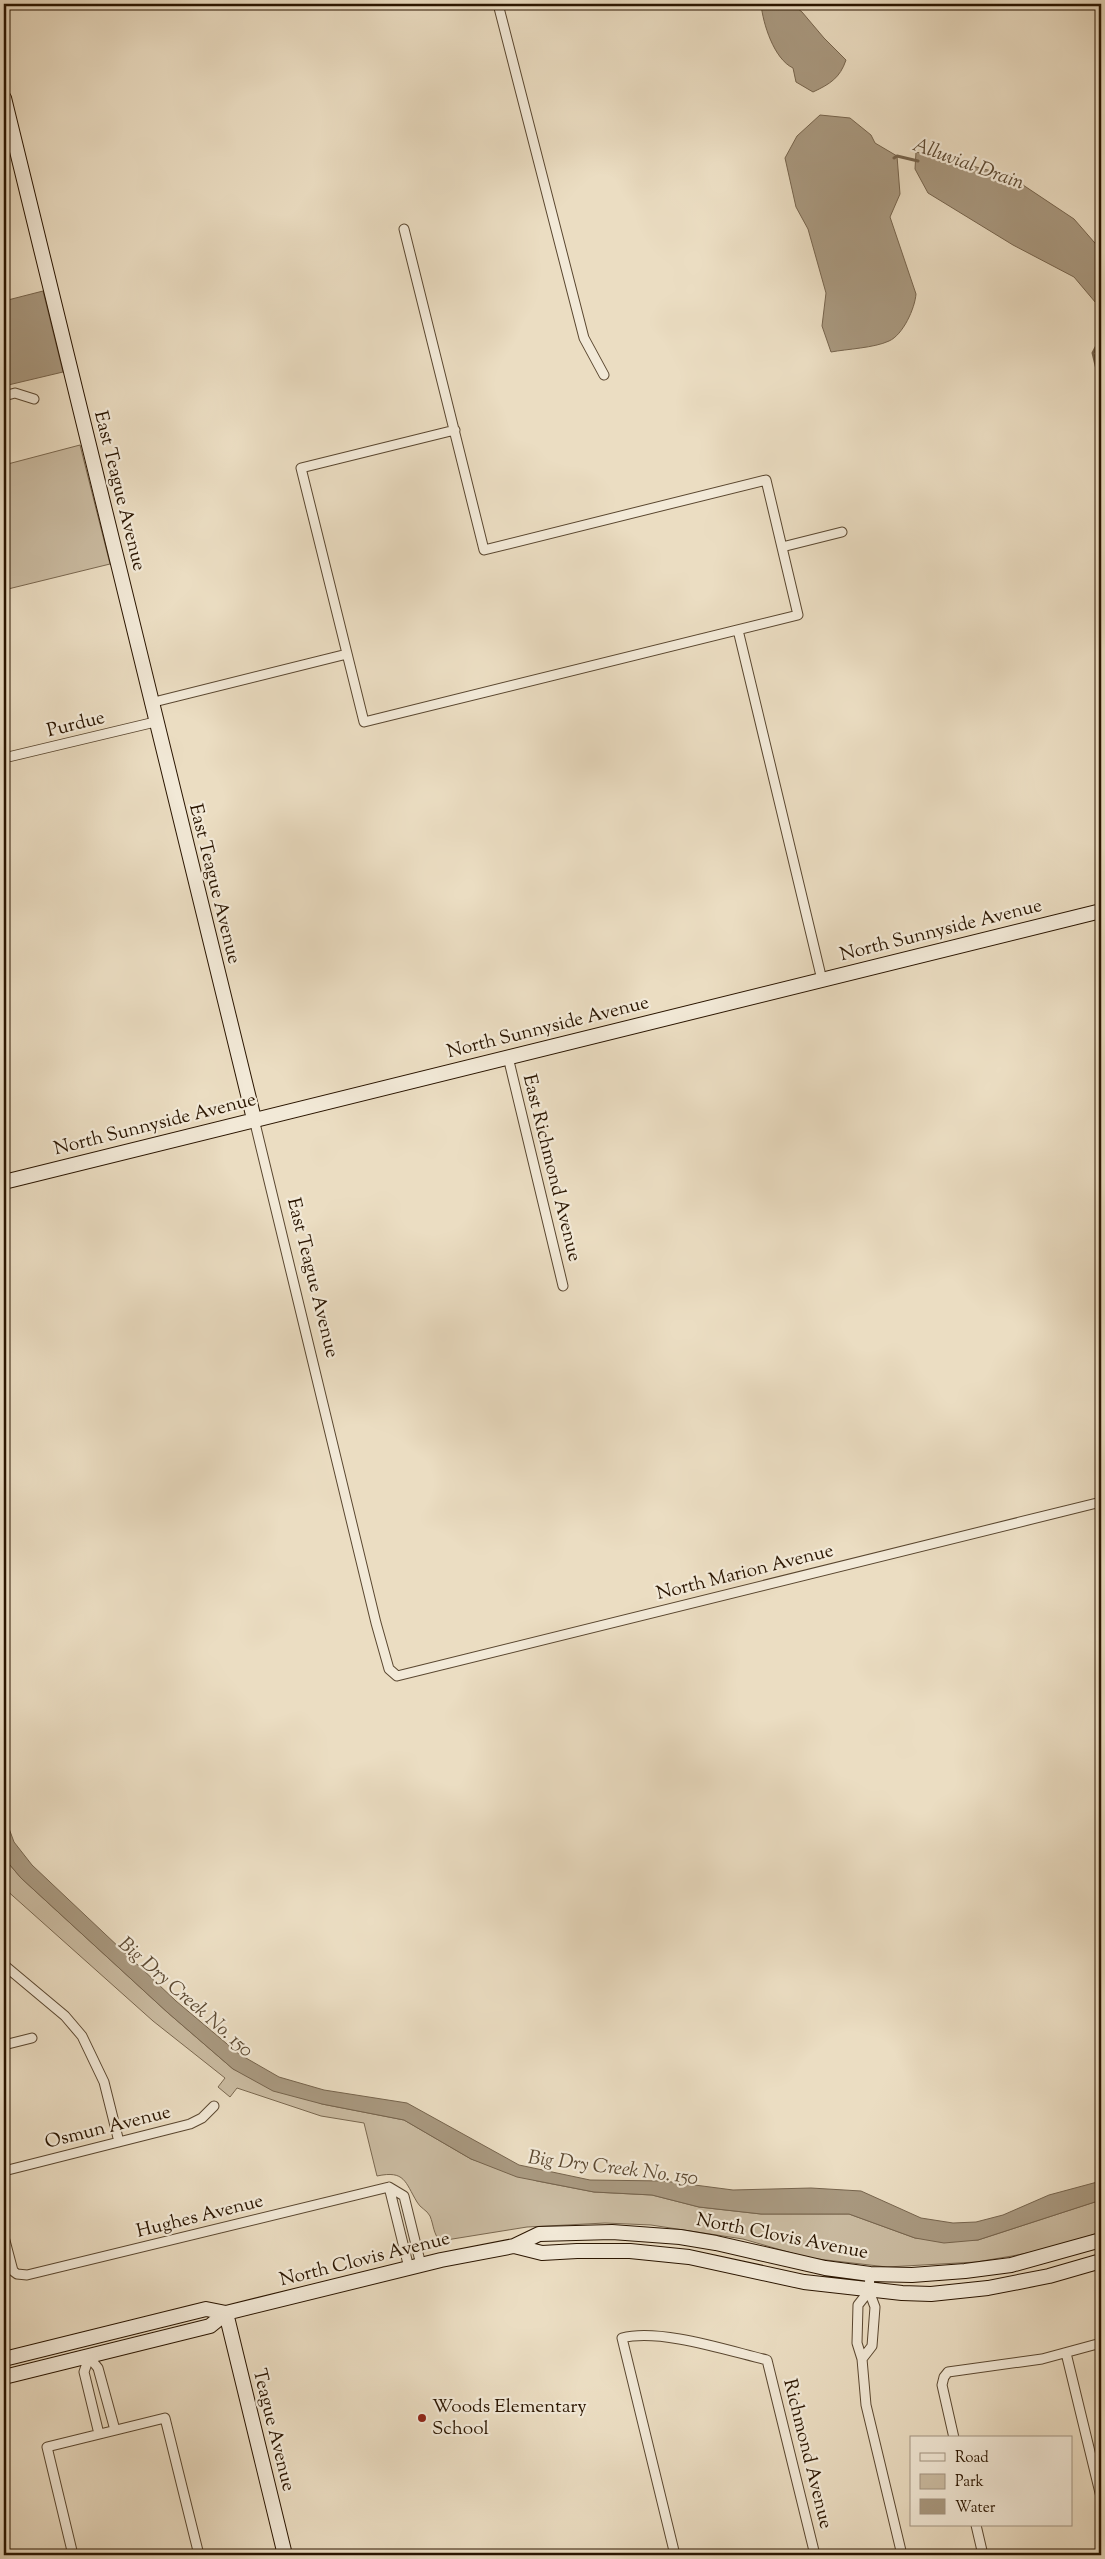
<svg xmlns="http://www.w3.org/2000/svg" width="1105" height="2559" viewBox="0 0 1105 2559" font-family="'Sorts Mill Goudy',serif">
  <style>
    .green { fill: #cabba1; stroke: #7a6850 }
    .water { fill: #a99980; stroke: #76644d }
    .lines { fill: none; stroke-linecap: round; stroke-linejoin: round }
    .stream { stroke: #76644d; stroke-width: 3 }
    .street-casing { stroke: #5a4730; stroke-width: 11 }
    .secondary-casing { stroke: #2a1500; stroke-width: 16 }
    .street { stroke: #f2e9d7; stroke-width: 9 }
    .secondary { stroke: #f2e9d7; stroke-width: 14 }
    .poi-dot { fill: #8f2418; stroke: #f2e9d7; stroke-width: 2 }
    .labels { text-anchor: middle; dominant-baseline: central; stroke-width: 4.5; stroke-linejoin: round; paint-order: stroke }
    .street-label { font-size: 19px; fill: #2a1500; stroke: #f2e9d7 }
    .poi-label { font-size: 19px; fill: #2a1500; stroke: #f2e9d7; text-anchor: start }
    .water-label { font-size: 20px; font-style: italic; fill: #5d4a33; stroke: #f2e9d7 }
  </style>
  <rect width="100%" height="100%" fill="#ebddc2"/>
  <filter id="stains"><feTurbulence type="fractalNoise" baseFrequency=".004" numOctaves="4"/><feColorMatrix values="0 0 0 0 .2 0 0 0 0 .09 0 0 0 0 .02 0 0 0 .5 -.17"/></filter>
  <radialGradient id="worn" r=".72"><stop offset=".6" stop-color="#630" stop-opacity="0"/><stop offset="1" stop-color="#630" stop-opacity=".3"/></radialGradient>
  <path class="green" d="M80,445L110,564L4,590V465Z
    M4,1858L21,1878L167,2012L233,2069L322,2104L404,2120L471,2159L537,2181L594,2192L652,2195L699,2207L761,2214H849L915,2238L978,2240L1101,2200V2232L1052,2248L1012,2256L976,2262L887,2267L809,2258L743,2239L651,2225L605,2223L527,2227L440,2241C433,2233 434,2226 430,2216C427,2210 420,2208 417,2202C405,2182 405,2170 377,2176L364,2123L321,2116L237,2088L230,2097L218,2087L225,2078L153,2021L4,1888Z"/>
  <path class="water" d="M761,4H792L802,12L824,38L846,60C840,78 830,84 813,92L796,82L793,68C774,59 763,24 761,4Z
    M820,115L850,118L871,135L875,143L897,156L900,194L890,217L916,294C915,308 903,335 889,341C874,348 847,349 831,352L822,326L826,293L808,229L796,207L785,158L797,136Z
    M916,152L1008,175L1074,219L1101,250V309L1074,277L1013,245L928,193L915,169Z
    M43,291L63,372L4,386V301Z
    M4,1815L14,1842L32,1865L176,2001L239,2054L279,2077L324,2090L407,2103L519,2165L590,2180L664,2181L733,2190L811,2188L861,2191L921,2218L953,2223L976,2222L1003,2215L1049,2195L1101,2181V2200L978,2240L944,2243L915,2238L849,2214H761L699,2207L652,2195L594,2192L517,2177L471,2159L404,2120L322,2104L273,2091L233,2069L167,2012L21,1878L4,1858Z"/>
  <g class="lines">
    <path class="stream" d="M894,158L897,156L918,161
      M1101,338L1093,353L1101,386"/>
    <defs>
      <path id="street" d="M498,4L584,338L604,375
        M404,229L484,550L766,480L798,615L364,722L301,468L455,430
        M4,396L15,393L34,399
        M782,547L842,532
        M738,630L822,980
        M150,703L347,654
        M4,758L155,722
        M508,1057L563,1286
        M254,1119L376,1623L389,1669L397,1676L1101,1502
        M4,1965L65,2016L82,2036L104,2082L119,2142
        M4,2045L32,2038
        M4,2171L190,2124L202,2118L214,2106
        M389,2187L404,2196L421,2265
        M389,2187L409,2268
        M4,2237L13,2271L17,2274L27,2275L389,2187
        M869,2291L858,2305L857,2343L862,2359L866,2405L902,2555
        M1066,2353L1101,2497
        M862,2359L872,2346L875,2307L869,2291L870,2274
        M99,2434L84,2372L89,2357L98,2368L115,2430
        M954,2438L942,2385L944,2377L948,2372L1042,2359L1101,2343
        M976,2525L983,2555
        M73,2555L47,2447L165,2418L199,2555
        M675,2555L622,2338C660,2328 729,2351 767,2360L815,2555"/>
      <path id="secondary" d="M4,98L254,1119
        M4,1182L1101,911
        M514,2246L542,2253L577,2251H630L689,2257L804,2282L902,2293L931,2294L988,2288L1049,2276L1101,2261
        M226,2313L285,2555
        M4,2359L206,2309L226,2313L441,2260L514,2246L539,2234L612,2232L680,2237L716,2243L825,2268L870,2274L912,2275L965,2271L1011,2265L1101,2240
        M4,2377L210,2326L226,2313"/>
    </defs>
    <use href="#street" class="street-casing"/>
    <use href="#secondary" class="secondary-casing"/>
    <use href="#street" class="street"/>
    <use href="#secondary" class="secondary"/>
  </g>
  <circle class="poi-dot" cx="422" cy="2418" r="5"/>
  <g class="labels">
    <g class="street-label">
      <text transform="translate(119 491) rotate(76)">East Teague Avenue</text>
      <text transform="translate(76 725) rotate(-14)">Purdue</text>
      <text transform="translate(214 884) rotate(76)">East Teague Avenue</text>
      <text transform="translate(941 931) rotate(-14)">North Sunnyside Avenue</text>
      <text transform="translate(548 1028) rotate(-14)">North Sunnyside Avenue</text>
      <text transform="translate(155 1125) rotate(-14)">North Sunnyside Avenue</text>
      <text transform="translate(551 1168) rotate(76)">East Richmond Avenue</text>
      <text transform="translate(312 1278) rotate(76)">East Teague Avenue</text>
      <text transform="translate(745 1573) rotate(-14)">North Marion Avenue</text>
      <text transform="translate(108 2128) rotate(-14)">Osmun Avenue</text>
      <text transform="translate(200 2217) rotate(-14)">Hughes Avenue</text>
      <text transform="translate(782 2237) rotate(11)">North Clovis Avenue</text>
      <text transform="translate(365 2260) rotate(-14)">North Clovis Avenue</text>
      <text transform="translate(273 2430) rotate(76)">Teague Avenue</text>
      <text transform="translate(807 2454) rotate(76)">Richmond Avenue</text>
    </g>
    <g class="poi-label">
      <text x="432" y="2407">Woods Elementary<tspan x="432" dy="22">School</tspan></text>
    </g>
    <g class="water-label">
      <text transform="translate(968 165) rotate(20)">Alluvial Drain</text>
      <text transform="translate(185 1998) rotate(41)">Big Dry Creek No. 150</text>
      <text transform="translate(613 2169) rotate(7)">Big Dry Creek No. 150</text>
    </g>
  </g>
  <rect width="1105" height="2559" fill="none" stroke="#ebddc2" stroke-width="20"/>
  <rect x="5" y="5" width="1095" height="2549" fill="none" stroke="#2a1500" stroke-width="2.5"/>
  <rect x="10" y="10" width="1085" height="2539" fill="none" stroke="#2a1500"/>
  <rect x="910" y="2436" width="162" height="90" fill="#f2e9d7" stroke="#a29481"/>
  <rect x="920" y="2453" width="25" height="8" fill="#f2e9d7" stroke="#a29481"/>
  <text x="955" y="2462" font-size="15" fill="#2a1500">Road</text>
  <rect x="920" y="2474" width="25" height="15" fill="#cabba1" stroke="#a29481"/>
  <text x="955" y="2486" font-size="15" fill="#2a1500">Park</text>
  <rect x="920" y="2499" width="25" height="15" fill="#a99980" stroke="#a29481"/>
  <text x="955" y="2512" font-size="15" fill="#2a1500">Water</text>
  <rect width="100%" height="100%" filter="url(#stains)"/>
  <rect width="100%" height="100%" fill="url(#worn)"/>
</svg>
